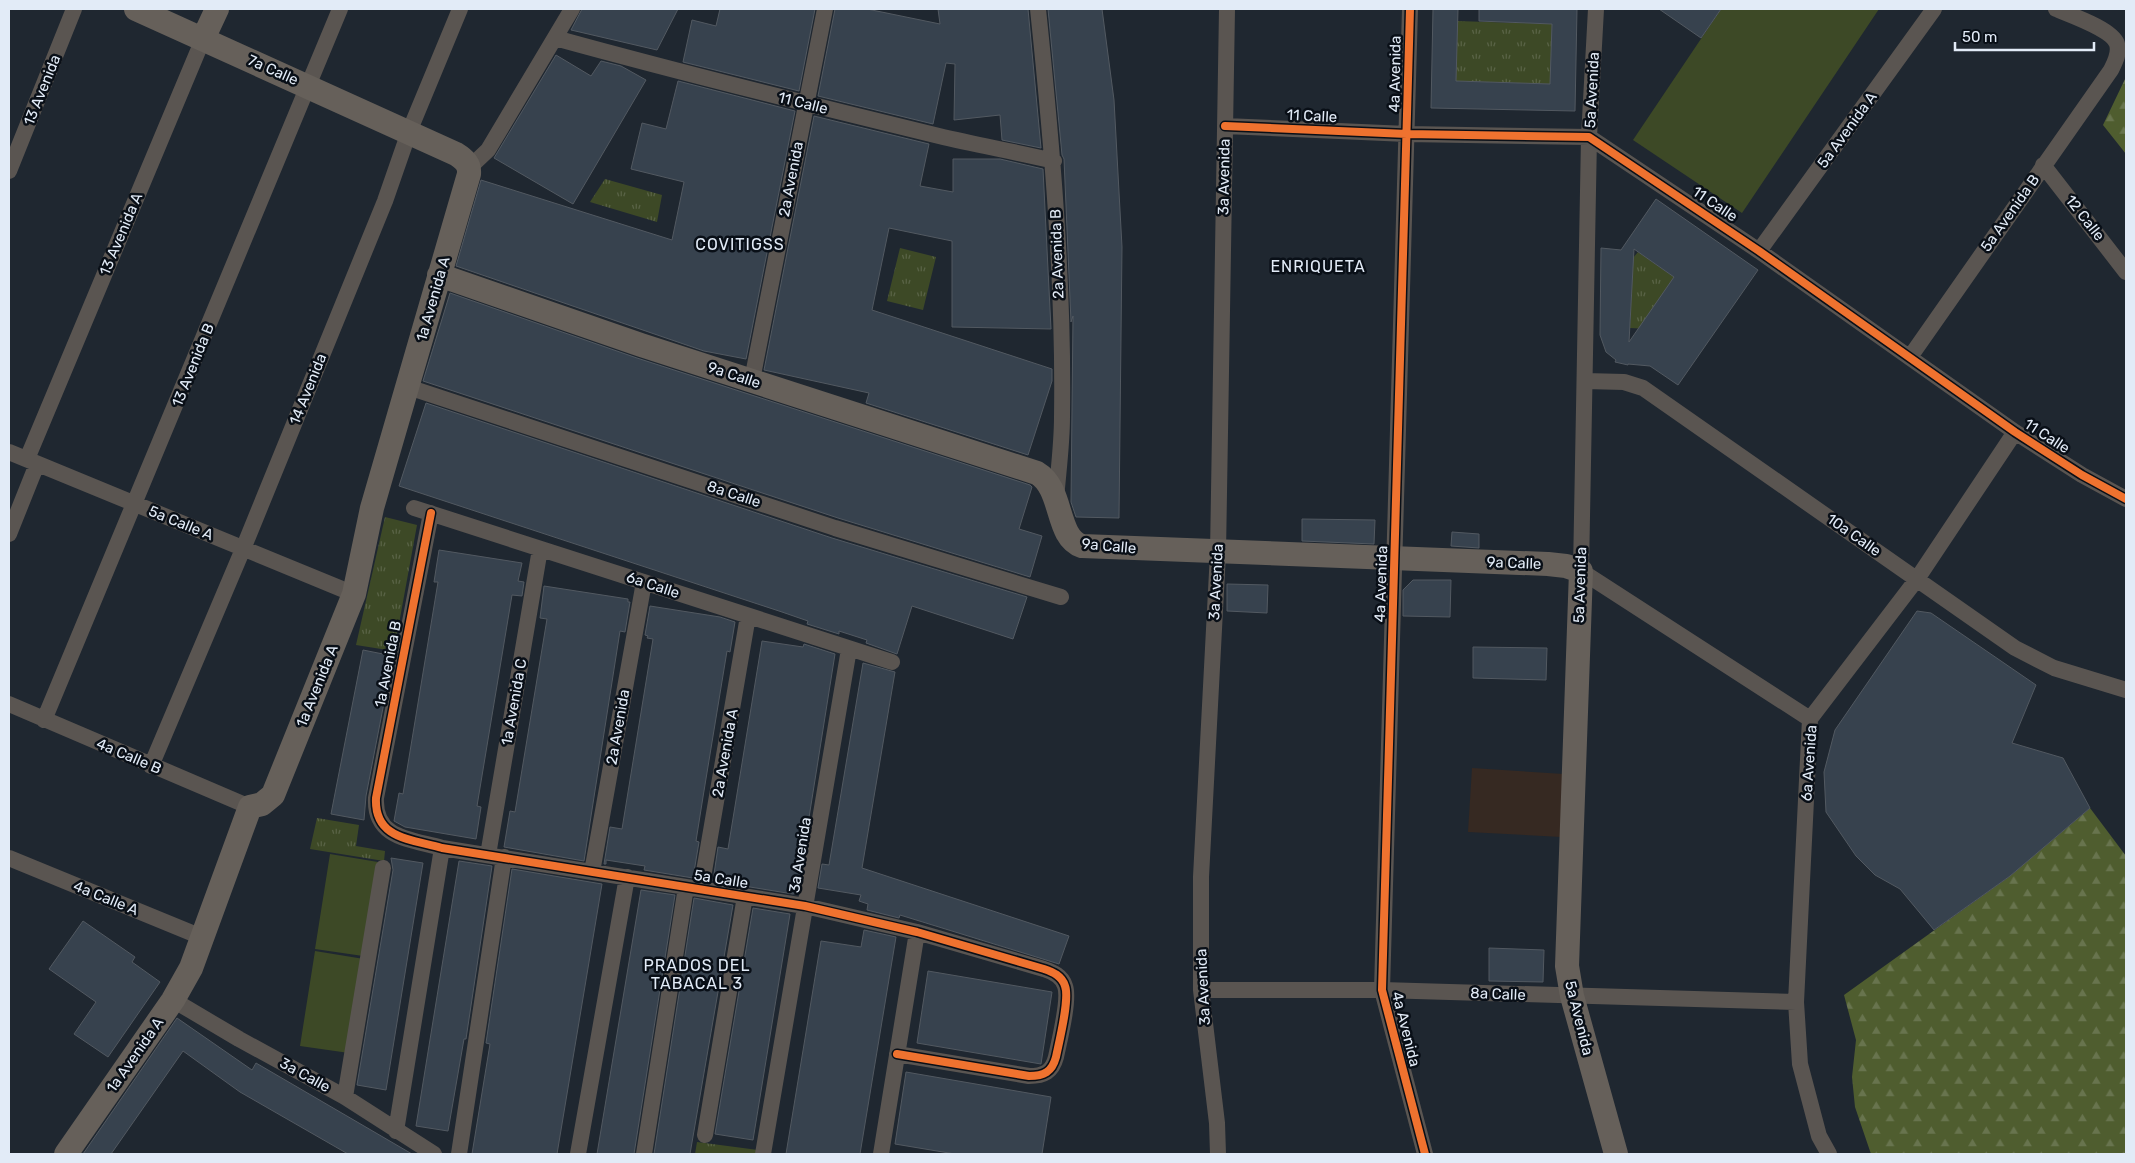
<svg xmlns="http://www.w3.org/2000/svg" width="2135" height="1163" viewBox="0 0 2135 1163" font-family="Rubik,sans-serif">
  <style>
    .medical { fill: #362922 }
    .grass { fill: #3d4926 }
    .forest { fill: url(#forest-firs) }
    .park { fill: url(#park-tufts) }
    .building { fill: #37424e; stroke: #525961; fill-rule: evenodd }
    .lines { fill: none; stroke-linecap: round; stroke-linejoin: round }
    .street { stroke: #5a5551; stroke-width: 16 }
    .secondary { stroke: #66605a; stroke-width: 24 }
    .cycleway-casing { stroke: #090f17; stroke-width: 11 }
    .cycleway { stroke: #ef722f; stroke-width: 8 }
    .labels { text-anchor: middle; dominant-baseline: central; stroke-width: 5; stroke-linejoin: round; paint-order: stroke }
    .street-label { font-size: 15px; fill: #e2ebf7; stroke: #090f17 }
    .neighbourhood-label { font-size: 16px; letter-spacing: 1px; fill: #e2ebf7; stroke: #090f17 }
  </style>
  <defs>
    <pattern id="forest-firs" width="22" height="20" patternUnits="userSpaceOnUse" patternTransform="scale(1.25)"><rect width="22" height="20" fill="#4f5d2f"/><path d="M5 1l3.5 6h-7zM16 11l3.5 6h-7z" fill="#68744e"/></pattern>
    <pattern id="park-tufts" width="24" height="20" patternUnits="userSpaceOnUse" patternTransform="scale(1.25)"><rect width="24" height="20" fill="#3d4926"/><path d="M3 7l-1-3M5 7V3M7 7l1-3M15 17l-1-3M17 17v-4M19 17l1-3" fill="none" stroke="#596346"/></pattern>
  </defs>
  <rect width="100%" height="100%" fill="#1f2730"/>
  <path class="medical" d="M1472,768L1564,774L1561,837L1468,832Z"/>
  <path class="grass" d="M1721,9H1879L1742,213L1633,140Z
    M330,854L378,862L363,956L315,949Z
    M315,951L364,959L349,1053L300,1046Z"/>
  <path class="forest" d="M2126,77V154L2103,125Z
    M2090,808L2126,856V1154H1871L1855,1107L1852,1077L1856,1040L1844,995L2010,876Z"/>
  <path class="park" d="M1457,21L1552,24L1550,84L1456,81Z
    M605,179L662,195L657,222L590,202Z
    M900,248L936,257L923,310L887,301Z
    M1638,252L1674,277L1650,329L1630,328L1633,258Z
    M385,517L417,525L394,651L356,645Z
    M317,818L359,825L356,846L385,851L384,861L310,849Z
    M697,1142L758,1150L757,1154H695Z"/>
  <path class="building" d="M582,9H678L657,50L571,30Z
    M720,9H815L799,91L683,62L692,20L716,26Z
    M835,9H867L940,24L938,9H1028L1041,148L1002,140L1000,115L954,120L955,64L946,63L933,124L818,96Z
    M1048,9H1102L1114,100L1122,247L1119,518L1076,517L1071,502L1073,316L1071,322L1064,159L1062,155Z
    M1433,9H1458L1456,81L1550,84L1552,24L1479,21V9H1577L1575,111L1431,108Z
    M1659,9H1721L1701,38Z
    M556,55L591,76L601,61L621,66L646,80L573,204L494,158Z
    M678,81L795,111L746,359L704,351L456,266L481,180L672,240L684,182L631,169L642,123L666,129Z
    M814,116L929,144L920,186L953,192V159H1000L1043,169L1051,329L952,327V241L889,228L872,310L1052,369V381L1028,455L866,403L869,393L764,370Z
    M1656,199L1758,270L1678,385L1650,366L1628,364V365L1615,362L1616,360L1606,352L1600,335L1601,248L1621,250ZM1634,249L1674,277L1629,342Z
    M450,293L637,358L1030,485L1032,487L1019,529L1042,536L1030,577L838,518L423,381Z
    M426,403L832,538L1027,597L1013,639L912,606L897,654L866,643L867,640L839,631V634L807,624L808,621L782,612L399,486Z
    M1302,519L1375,520L1374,544L1302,541Z
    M1452,532L1479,534V548L1451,546Z
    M439,550L522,563L518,581L524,582L522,596L512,595L477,806L481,807L476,839L405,827L394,821L399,793L403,794L438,582H434Z
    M1413,580H1451L1450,617L1403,616V590Z
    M1227,584L1268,585L1267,613L1227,611Z
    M544,586L628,599V602H630L625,632L620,631L584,861L504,847L510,811L515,812L547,619L540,618Z
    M650,606L720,617L735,622L730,652L727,651L703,797L696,841L699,842L693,878L644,870L645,866L606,860V864H604L610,827L622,829L653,639L647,638L648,636L645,635Z
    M1917,611L1931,613L2036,685L2012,743L2063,758L2090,808L2010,876L1934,930L1900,889L1875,875L1856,856L1826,812L1824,772L1835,730Z
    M762,641L803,647L804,644L835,654L797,893L793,894L713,881L718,847L728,849Z
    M1473,647L1547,648L1546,680L1473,678Z
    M363,650L393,656L366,796L364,820L331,814Z
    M863,663L895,672L862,868L1069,936L1059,964L900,915L899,918L867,910L868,904L859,901L861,895L818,888L822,864L829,865Z
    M391,858L423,863L386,1090L357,1085L393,870Z
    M459,861L492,866L466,1039H464L448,1131L416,1126Z
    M512,869L602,884L557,1154H472L490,1044L486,1043Z
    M641,890L675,895L634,1154H597Z
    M694,898L733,905L690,1154H654Z
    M753,908L790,914L753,1140L715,1134Z
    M83,921L135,957L132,962L160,982L108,1057L74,1034L96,1002L49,969Z
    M864,930L896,937L860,1154H786L821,941L861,947Z
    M1489,948L1544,950L1543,982L1489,981Z
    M928,971L1052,992L1041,1064L917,1043Z
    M177,1018L252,1070L256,1063L412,1154H348L240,1092L183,1051L111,1154H83Z
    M906,1072L1051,1097L1042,1154H955L895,1144Z"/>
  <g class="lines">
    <path class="street" d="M1038,9C1052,144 1064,281 1062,417C1062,445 1058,473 1056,500
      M1410,9L1382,990L1425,1154
      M1596,9L1589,137L1581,571L1810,719
      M555,38C682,73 811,105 939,136C977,145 1016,152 1054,161
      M1225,126L1407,134L1589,137L1759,251L2015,432L2082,475L2126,499
      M2043,165L2126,272
      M469,168L488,150L572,9
      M9,171L74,9
      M1759,251L1934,9
      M1910,357L2111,70C2115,62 2120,53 2117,44C2112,29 2070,15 2056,9
      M752,380L825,9
      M1585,381L1624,382L1643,388L2015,648L2054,668L2126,690
      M408,387L835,528L1061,597
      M9,452L354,594
      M27,459L203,39
      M414,508L892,662
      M431,513L376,798C374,839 411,839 442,848L805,906L917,932L1044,969C1053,972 1062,976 1065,986C1070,999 1059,1042 1056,1057C1052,1072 1044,1076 1029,1076L897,1054
      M9,534L37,464
      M9,704L250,807
      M44,720L340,9
      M151,766L243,549L385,201L409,132L460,9
      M488,855L540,549
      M9,858L204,938
      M592,872L644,582
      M701,889L748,616
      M1201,990H1382L1796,1002
      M173,1000L239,1039L345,1097L434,1154
      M345,1097L383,868
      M396,1131L442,848
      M705,1135L745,896
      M459,1154L504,857
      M578,1154L627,877
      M644,1154L686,887
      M763,1154L849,649
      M881,1154L917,932
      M1218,1154L1217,1123L1201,990V877L1218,553L1227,9
      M1829,1154L1819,1136L1800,1064L1796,1002L1810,719L1917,579L2015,432"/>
    <path class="secondary" d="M203,39L217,9
      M439,275L641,345L1037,473C1064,489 1055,537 1082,546L1548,564L1566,566L1581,571L1567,966L1572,996L1616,1154
      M66,1154L173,1000L191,968L250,807L262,804L273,795L354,594L372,508L469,174C470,164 464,159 456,154L136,9"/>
    <defs>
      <path id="cycleway" d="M1410,9L1382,990L1425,1154
        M1225,126L1407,134L1589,137L1759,251L2015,432L2082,475L2126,499
        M431,513L376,798C374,839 411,839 442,848L805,906L917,932L1044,969C1053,972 1062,976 1065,986C1070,999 1059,1042 1056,1057C1052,1072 1044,1076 1029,1076L897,1054"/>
    </defs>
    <use href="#cycleway" class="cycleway-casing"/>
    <use href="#cycleway" class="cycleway"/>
  </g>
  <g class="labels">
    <g class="street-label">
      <text transform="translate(273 70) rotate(24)">7a Calle</text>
      <text transform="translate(1395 74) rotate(-89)">4a Avenida</text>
      <text transform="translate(42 90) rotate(-68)">13 Avenida</text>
      <text transform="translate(1592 90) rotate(-87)">5a Avenida</text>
      <text transform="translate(803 103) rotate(14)">11 Calle</text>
      <text transform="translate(1312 116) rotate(3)">11 Calle</text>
      <text transform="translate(1847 130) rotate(-54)">5a Avenida A</text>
      <text transform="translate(1224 177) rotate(-89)">3a Avenida</text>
      <text transform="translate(791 179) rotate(-79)">2a Avenida</text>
      <text transform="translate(1715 204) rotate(34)">11 Calle</text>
      <text transform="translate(2010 213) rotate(-55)">5a Avenida B</text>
      <text transform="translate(2085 218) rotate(52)">12 Calle</text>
      <text transform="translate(121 234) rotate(-67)">13 Avenida A</text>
      <text transform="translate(1057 254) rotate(-92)">2a Avenida B</text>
      <text transform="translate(433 299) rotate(-74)">1a Avenida A</text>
      <text transform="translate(193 365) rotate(-68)">13 Avenida B</text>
      <text transform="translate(734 375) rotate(18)">9a Calle</text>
      <text transform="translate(308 389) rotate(-68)">14 Avenida</text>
      <text transform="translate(2047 436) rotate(33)">11 Calle</text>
      <text transform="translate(734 494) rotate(18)">8a Calle</text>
      <text transform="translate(181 523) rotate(22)">5a Calle A</text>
      <text transform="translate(1854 535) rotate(35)">10a Calle</text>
      <text transform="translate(1109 546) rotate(5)">9a Calle</text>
      <text transform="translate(1514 563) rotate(2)">9a Calle</text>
      <text transform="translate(1216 582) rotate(-87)">3a Avenida</text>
      <text transform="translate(1381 584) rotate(-88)">4a Avenida</text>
      <text transform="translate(653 585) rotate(18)">6a Calle</text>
      <text transform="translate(1580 585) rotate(-88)">5a Avenida</text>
      <text transform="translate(388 664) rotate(-79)">1a Avenida B</text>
      <text transform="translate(317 686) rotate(-68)">1a Avenida A</text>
      <text transform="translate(514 702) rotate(-80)">1a Avenida C</text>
      <text transform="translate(618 727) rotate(-80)">2a Avenida</text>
      <text transform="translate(725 753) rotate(-80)">2a Avenida A</text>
      <text transform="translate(129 756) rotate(23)">4a Calle B</text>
      <text transform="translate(1809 763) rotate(-86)">6a Avenida</text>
      <text transform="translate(800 855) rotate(-81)">3a Avenida</text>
      <text transform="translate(721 879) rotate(9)">5a Calle</text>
      <text transform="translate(106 898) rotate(22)">4a Calle A</text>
      <text transform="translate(1203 987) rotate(-93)">3a Avenida</text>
      <text transform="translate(1498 994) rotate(2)">8a Calle</text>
      <text transform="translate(1579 1018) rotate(76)">5a Avenida</text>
      <text transform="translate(1406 1029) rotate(76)">4a Avenida</text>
      <text transform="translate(135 1055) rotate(-55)">1a Avenida A</text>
      <text transform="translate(305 1075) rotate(29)">3a Calle</text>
    </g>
    <g class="neighbourhood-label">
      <text x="740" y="244">COVITIGSS</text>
      <text x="1318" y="266">ENRIQUETA</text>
      <text x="697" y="965">PRADOS DEL<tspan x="697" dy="18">TABACAL 3</tspan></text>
    </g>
  </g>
  <rect width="2135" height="1163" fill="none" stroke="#e2ebf7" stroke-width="20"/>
  <path d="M1955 42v8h139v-8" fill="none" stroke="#e2ebf7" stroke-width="2.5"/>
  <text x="1962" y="42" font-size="15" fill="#e2ebf7" stroke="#090f17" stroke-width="4" paint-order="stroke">50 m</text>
</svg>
